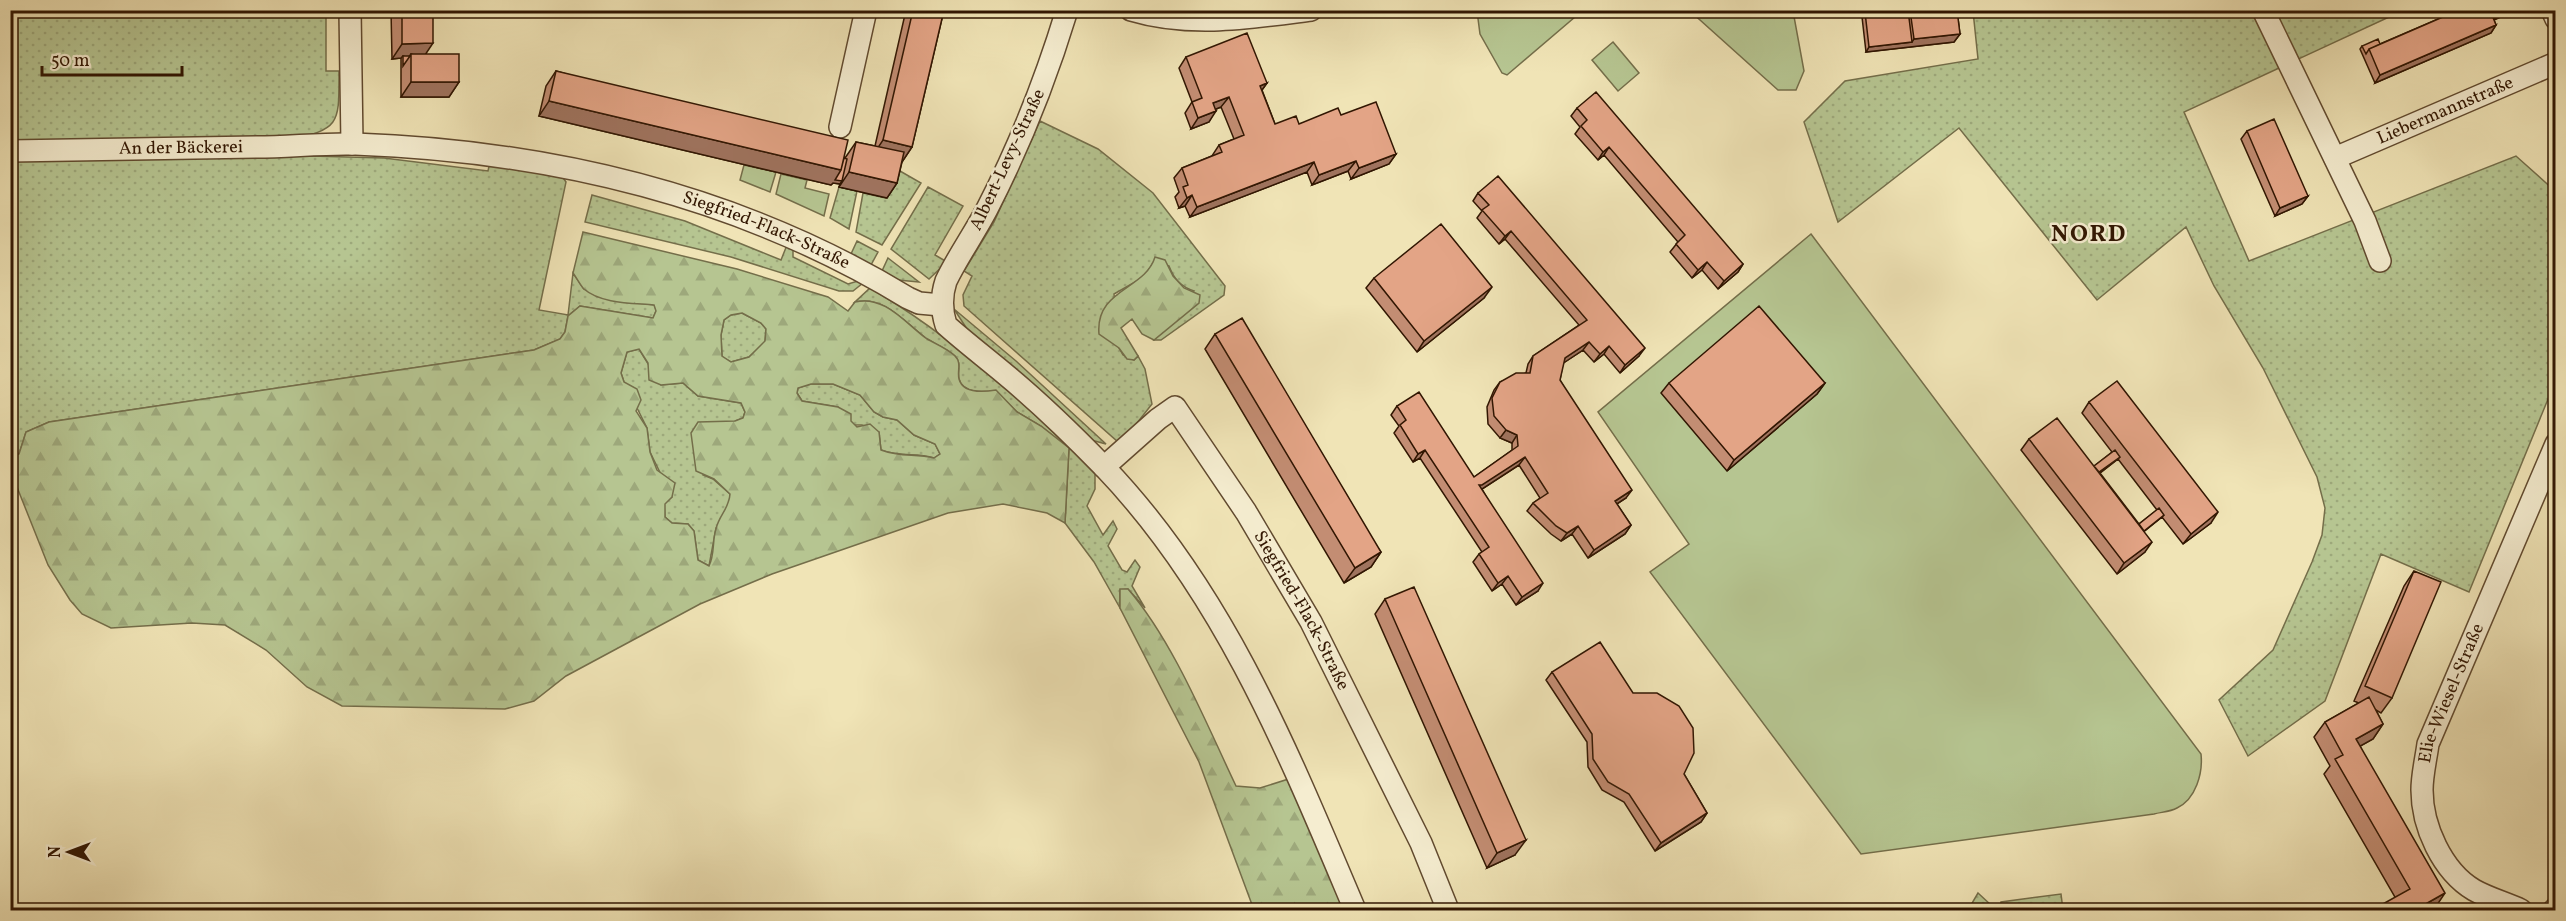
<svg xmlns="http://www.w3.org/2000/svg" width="2566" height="921" viewBox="0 0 2566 921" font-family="Vollkorn,serif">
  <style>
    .grass { fill: url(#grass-dots); stroke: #746e4a; stroke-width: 1.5 }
    .forest { fill: url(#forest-firs); stroke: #746e4a; stroke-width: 1.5; fill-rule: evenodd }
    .green { fill: #b6c591; stroke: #746e4a; stroke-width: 1.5 }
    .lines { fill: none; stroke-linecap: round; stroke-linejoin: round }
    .street-casing { stroke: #614a2f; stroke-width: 24 }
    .street { stroke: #f5edd0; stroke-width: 21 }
    .wall { fill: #c38d73; stroke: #311602; stroke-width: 1.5; fill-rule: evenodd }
    .shaded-wall { fill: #9f735e; stroke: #311602; stroke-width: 1.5 }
    .building { fill: #e3a486; stroke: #311602; stroke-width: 1.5 }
    .labels { text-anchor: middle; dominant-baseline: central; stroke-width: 5; stroke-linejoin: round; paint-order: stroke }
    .street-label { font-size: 18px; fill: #311602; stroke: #f5edd0 }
    .district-label { font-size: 24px; font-weight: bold; letter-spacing: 1.5px; fill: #311602; stroke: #f5edd0 }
  </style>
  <defs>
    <pattern id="grass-dots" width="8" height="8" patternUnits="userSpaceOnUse" patternTransform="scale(1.5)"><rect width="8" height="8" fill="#b6c591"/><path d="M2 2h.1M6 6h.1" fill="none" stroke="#9da87b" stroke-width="1.8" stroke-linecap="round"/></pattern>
    <pattern id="forest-firs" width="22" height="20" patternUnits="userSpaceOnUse" patternTransform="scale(1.5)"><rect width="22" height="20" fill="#b6c591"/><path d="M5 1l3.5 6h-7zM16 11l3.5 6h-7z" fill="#9da87b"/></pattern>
  </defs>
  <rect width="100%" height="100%" fill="#f0e4b6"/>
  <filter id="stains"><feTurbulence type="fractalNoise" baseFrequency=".00333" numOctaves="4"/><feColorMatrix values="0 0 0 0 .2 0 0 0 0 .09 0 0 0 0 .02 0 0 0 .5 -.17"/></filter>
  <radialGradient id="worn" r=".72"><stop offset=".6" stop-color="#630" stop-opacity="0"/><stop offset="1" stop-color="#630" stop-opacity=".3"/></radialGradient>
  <path class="grass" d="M10,11H326V71H339C339,124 341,129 288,140L11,143Z
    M1973,11H2402L2184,112L2249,261L2516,156L2555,191V382L2469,592L2381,554L2325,701L2248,756L2219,700L2273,650L2312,562L2322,535L2325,508L2317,477L2263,368L2214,286L2186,227L2097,300L1959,128L1838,222L1804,122L1845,81L1978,59Z
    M1040,121L1098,149L1153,193L1225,286L1224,295L1161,340H1154L1194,291C1181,287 1174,279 1169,266L1153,263L1144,277L1114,294L1119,348L1123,355L1134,360L1138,356L1145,369L1152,404L1126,437L1117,441L964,306L963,295L972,276L964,271L994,222Z
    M311,156L384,158L488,171L490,162L559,172L566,182L539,310L568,315L573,273L584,289L619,301L655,305L656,311L653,318L580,306L568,316L565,332L560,339L534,350L49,422L26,432L19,454L11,458V159Z
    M893,167L921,183L882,245L856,232L863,193L886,198Z
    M839,187L857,191L849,229L830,218Z
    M928,187L963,206L935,255L947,262L929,279L891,249Z
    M592,195L685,221L781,260L787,245L793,248V257L848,284L858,281L863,283L853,291H839L731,257L585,222Z
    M857,241L878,252L871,265L851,254Z
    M888,258L919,282L898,280L882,271Z
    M870,288C954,337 1028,405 1095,474V489L1087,506L1103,535L1113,521L1117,529L1108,546L1122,570L1127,572L1135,560L1140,567L1132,586L1145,608L1128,589L1120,590V608L1094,562L1065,523L1069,448L1041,426L1017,412L996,391C984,392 963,394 959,379C957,371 962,363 955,356C948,349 936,344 927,339C905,323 885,295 855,302Z
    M954,309L1016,361L1106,444L1091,440L967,329Z
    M742,313L761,323L766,329L765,342L749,357L731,362L722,357L721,335L724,320L731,315Z
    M639,349L661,385L683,383L698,396L741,403L745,412L743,418L735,421L703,475L713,479L730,494L729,506L716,528L709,566L698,560L694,531L688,524L672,523L665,517L664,504L672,497L650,452L647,428L624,382L621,373L627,352Z
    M811,384H833L860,395L874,412L883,417L897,420L914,435L935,444L940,454L934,458C915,452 903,458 881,450L879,432L862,425H853L838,407L802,401L797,393L798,388Z
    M1978,893L1991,905V910H1968Z
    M2061,894L2063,910H2000L2001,902Z"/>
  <path class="forest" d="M583,232L737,269L828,297L848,311L855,302C885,295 905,323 927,339C936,344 948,349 955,356C962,363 957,371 959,379C963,394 984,392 996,390L1017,412L1041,426L1069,448L1065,523L1047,513L1003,504L948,513L772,574L700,604L566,676L534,701L505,709L342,706L307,687L266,650L225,625L192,623L111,628L82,614L70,600L48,565L11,472V458L19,454L26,432L49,422L534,350L560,339L565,332L568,316L580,306L653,318L656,311L654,305C634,303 601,304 584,289C580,285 577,278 573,273ZM742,313L761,323L766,329L765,341L749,357L731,362L722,356L721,335L724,320L731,315ZM639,349L648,363L649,380L661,385L683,383L698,396L741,403L745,412L743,418L735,421L698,422L691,433L696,471L714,479L730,494C729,509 719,515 716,529C712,541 715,554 709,566L698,560L694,531L688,524L672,523L665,517V504L672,497L675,483L657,470L650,452L647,428L636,411L641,400L637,389L624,382L621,373L627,352ZM811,384H833L860,395L874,412L883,417L897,420L914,435L935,444L940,454L934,458C915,453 902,458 881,450L879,432L870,424L857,427L851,421V414L838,407L802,401L797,393L798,388Z
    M1155,257L1165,260L1173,276L1184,288L1200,295L1199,303L1154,340L1142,334L1132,319L1121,328L1138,356L1134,360L1127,359L1119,348L1099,334C1095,289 1145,290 1155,257Z
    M1120,589H1128C1173,641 1206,723 1236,786L1260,788L1298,776L1355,910H1254L1199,762L1120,608Z"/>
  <path class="green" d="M1477,11V10L1582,11L1507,75L1502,73L1480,34Z
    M1690,11H1793L1804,71L1796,90H1778Z
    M1613,42L1639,73L1618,91L1592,60Z
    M744,165L776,172L770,192L740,180Z
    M781,174L807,180L805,188L829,194L824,216L776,194Z
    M1811,234L2201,754C2203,773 2196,799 2177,808C2170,812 2161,812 2154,814L1861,854L1650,572L1689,544L1598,412Z"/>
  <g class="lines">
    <defs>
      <g id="street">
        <path d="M350,10L352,144"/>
        <path d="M1067,10C1046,79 1020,145 987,209C974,234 958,256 946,281C941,296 941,309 946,325C965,342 986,358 1005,374C1040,403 1073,435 1104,467C1224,592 1289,754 1355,910"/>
        <path d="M1131,10C1191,28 1250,18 1311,10"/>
        <path d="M2263,10L2365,221L2380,261"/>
        <path d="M2552,10L2556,19"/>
        <path d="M840,127L866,10"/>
        <path id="s1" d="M10,151C93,149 175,148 257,147C289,147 322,143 355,144C551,151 739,195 908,298L919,303L941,305"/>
        <path id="s2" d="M2335,158L2556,63"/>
        <path id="s3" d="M1104,467L1158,419L1175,407L1246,512L1311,622L1421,843L1448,910"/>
        <path id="s4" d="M2521,910C2506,903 2488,898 2474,890C2442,871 2422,826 2422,790C2422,775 2426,759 2428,744L2556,444"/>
        <path d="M2554,910L2556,908"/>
      </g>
    </defs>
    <use href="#street" class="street-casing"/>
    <use href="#street" class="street"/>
  </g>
  <path class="wall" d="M391,10H433L426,54L459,82L449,97H401V58L392,59Z
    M906,10H944L912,147L902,162L897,183L887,198L839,187L840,184L833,183L831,185L539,116L546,86L556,71L845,158L856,142L875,146Z
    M1875,10H1957L1960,34L1954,42L1866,52L1862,17L1865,12Z
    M2459,10H2516L2494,20L2496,25L2491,33L2375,83L2360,49L2362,46L2380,44Z
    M1186,57L1267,83L1262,90L1275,124H1299L1341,115L1396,154L1389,164L1351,179L1348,171L1312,185L1307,172L1190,217L1185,206L1179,208L1175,197L1179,192L1174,178L1182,168L1212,156L1219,145L1234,139L1221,107L1216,109L1209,122L1191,129L1185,113L1192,102L1179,68Z
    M1577,108L1743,264L1738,272L1718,289L1702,270L1692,278L1670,252L1678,242L1604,155L1598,160L1575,134L1580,127L1571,116Z
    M2247,131L2308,196L2302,204L2275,216L2241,139Z
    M1478,193L1639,356L1620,373L1604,354L1594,362L1583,350L1563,363L1560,380L1626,498L1617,504L1631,525L1625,534L1588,558L1572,534L1561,541L1551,534L1527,511L1533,503L1540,498L1519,465L1482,489L1538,591L1516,605L1502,584L1492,591L1473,562L1479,554L1482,552L1420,458L1413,462L1394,433L1399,426L1391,415L1397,406L1474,477L1512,450V443L1500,438L1488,424L1487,407L1494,390L1500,382L1526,373L1528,364L1533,356L1579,325L1505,239L1499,244L1477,218L1482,211L1473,201Z
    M1374,278L1484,298L1417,352L1366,288Z
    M1215,334L1381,552L1371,567L1344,583L1205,349Z
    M1669,383H1825L1817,394L1727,471L1661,393Z
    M2089,402L2211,523L2183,544L2162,517L2144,531L2145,552L2117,574L2021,450L2029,439L2094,466L2112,452L2082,413ZM2118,459L2157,510L2139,524L2100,473Z
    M2414,571L2392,698L2381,713L2376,710L2383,724L2373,739L2360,746L2435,908L2395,897L2324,774L2330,766L2314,737L2325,722L2359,703L2354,701L2404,586Z
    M1385,599L1515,855L1487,868L1375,614Z
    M1552,672L1684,774L1707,813L1701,822L1655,851L1624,802L1602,790L1588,767L1587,742L1546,680Z"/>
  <path class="shaded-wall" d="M2503,10H2516L2486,23L2488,20L2499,16Z
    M2496,25L2491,33L2375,83L2380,75Z
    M1960,34L1954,42L1866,52L1869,47L1912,42L1914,39Z
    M433,43L423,58L411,54L408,58L403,56L401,58L392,59L402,44Z
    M411,82H459L449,97H401Z
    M1267,83L1259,94L1260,86Z
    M1229,97L1221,107L1206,113L1213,103Z
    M549,101L841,170L842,181L840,184L833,183L831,185L539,116Z
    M1216,111L1209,122L1191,129L1198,118Z
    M883,140L912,147L902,162L873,155Z
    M1609,147L1604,155L1598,160L1603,152Z
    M1396,154L1389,164L1351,179L1359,168Z
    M1356,161L1348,171L1312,185L1319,175Z
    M1314,162L1307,172L1190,217L1197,207Z
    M849,172L897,183L887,198L839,187Z
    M1192,195L1185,206L1179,208L1187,198Z
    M2308,196L2302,204L2275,216L2280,208Z
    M1511,231L1505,239L1499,244L1505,236Z
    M1707,262L1702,270L1692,278L1698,270Z
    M1743,264L1738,272L1718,289L1724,281Z
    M1492,287L1484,298L1417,352L1424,341Z
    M1589,342L1583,350L1559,366L1565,358Z
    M1609,346L1604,354L1594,362L1600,354Z
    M1645,348L1639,356L1620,373L1625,365Z
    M1825,383L1817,394L1727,471L1734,460Z
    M1506,430L1517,435L1512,443L1500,438Z
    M1425,450L1420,458L1413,462L1418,454Z
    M1525,457L1519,465L1476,493L1479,485Z
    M2120,457L2118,459L2090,481L2092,478Z
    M1632,490L1626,498L1609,509L1615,501Z
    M2218,512L2211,523L2183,544L2191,534Z
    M2164,515L2162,517L2135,539L2137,536Z
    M1631,525L1625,534L1588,558L1594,550Z
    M1578,526L1572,534L1561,541L1567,533Z
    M2152,542L2145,552L2117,574L2124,563Z
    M1381,552L1371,567L1344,583L1355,568Z
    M1508,576L1502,584L1492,591L1498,583Z
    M1543,583L1538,591L1516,605L1522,597Z
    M2383,724L2373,739L2346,754L2356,739Z
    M1707,813L1701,822L1655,851L1661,843Z
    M1526,840L1515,855L1487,868L1497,853Z
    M2445,893L2435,908L2430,910H2415Z"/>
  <path class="building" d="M402,10H433V43L402,44Z
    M913,10H944L912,147L883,140Z
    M1875,10H1908L1912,42L1869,47L1865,12Z
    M1910,10H1957L1960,34L1914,39Z
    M2459,10H2490L2496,25L2380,75L2369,49Z
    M2490,10H2497L2499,16L2494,18Z
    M1247,33L1267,83L1260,86L1275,124L1296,116L1299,124L1338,108L1341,115L1376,102L1396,154L1359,168L1356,161L1319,175L1314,162L1197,207L1192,195L1187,198L1183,187L1188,185L1182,168L1222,152L1219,145L1244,135L1229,97L1213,103L1216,111L1198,118L1192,102L1202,98L1186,57Z
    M2378,39L2380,44L2369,49L2366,54L2362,46Z
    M411,54H459V82H411Z
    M403,56H410L403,66Z
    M556,71L848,140L841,170L549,101Z
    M1596,92L1743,264L1724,281L1707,262L1698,270L1676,244L1685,235L1609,147L1603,152L1581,126L1587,120L1577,108Z
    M2274,119L2308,196L2280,208L2247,131Z
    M856,142L904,152L897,183L849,172Z
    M844,158L847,159L842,181L835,180L841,170Z
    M1498,176L1645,348L1625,365L1609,346L1600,354L1589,342L1565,358L1560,380L1632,490L1615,501L1631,525L1594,550L1578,526L1567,533L1556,526L1533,503L1548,493L1525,457L1482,485H1479L1543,583L1522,597L1508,576L1498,583L1479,554L1489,547L1425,450L1418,454L1400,425L1406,420L1397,406L1419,392L1474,477L1518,446L1517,435L1506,430L1494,416L1492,398L1500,382L1516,373H1530L1533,356L1587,320L1511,231L1505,236L1482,210L1489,205L1478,193Z
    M1441,224L1492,287L1424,341L1374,278Z
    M1759,306L1825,383L1734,460L1669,383Z
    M1242,318L1381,552L1355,568L1215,334Z
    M2117,381L2218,512L2191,534L2089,402Z
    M2057,418L2152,542L2124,563L2029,439Z
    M2115,450L2120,457L2099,472L2094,466Z
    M2159,508L2164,515L2144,531L2139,524Z
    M2414,571L2441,582L2392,698L2365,686Z
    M1414,587L1526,840L1497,853L1385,599Z
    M1600,642L1633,693H1657L1679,706L1693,728L1694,753L1684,774L1707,813L1661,843L1629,794L1608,782L1593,759L1592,734L1552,672Z
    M2369,697L2383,724L2356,739L2445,893L2415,910H2372L2410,889L2335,759L2343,755L2325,722Z"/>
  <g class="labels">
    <g class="street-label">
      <text stroke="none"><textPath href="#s2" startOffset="120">Liebermannstraße</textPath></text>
      <text stroke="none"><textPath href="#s1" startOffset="171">An der Bäckerei</textPath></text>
      <text transform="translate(1008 160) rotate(-65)">Albert-Levy-Straße</text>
      <text stroke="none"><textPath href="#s1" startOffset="768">Siegfried-Flack-Straße</textPath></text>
      <text stroke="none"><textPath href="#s3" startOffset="333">Siegfried-Flack-Straße</textPath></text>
      <text stroke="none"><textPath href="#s4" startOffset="270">Elie-Wiesel-Straße</textPath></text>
    </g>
    <g class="district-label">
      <text x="2089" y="235">NORD</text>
    </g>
  </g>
  <rect width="2566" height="921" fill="none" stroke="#f0e4b6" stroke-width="36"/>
  <rect x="12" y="12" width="2542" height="897" fill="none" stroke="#311602" stroke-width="3"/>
  <rect x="18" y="18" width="2530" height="885" fill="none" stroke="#311602" stroke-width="1.5"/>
  <g transform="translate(69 852) rotate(270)" stroke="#f5edd0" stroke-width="4.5" paint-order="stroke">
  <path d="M0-4.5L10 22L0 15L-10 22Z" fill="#311602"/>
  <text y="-9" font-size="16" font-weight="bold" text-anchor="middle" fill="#311602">N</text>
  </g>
  <path d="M42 66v9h140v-9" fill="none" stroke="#311602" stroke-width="3"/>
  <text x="51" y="66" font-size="18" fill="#311602" stroke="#f5edd0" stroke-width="4.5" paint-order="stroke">50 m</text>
  <rect width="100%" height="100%" filter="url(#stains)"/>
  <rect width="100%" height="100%" fill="url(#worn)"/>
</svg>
